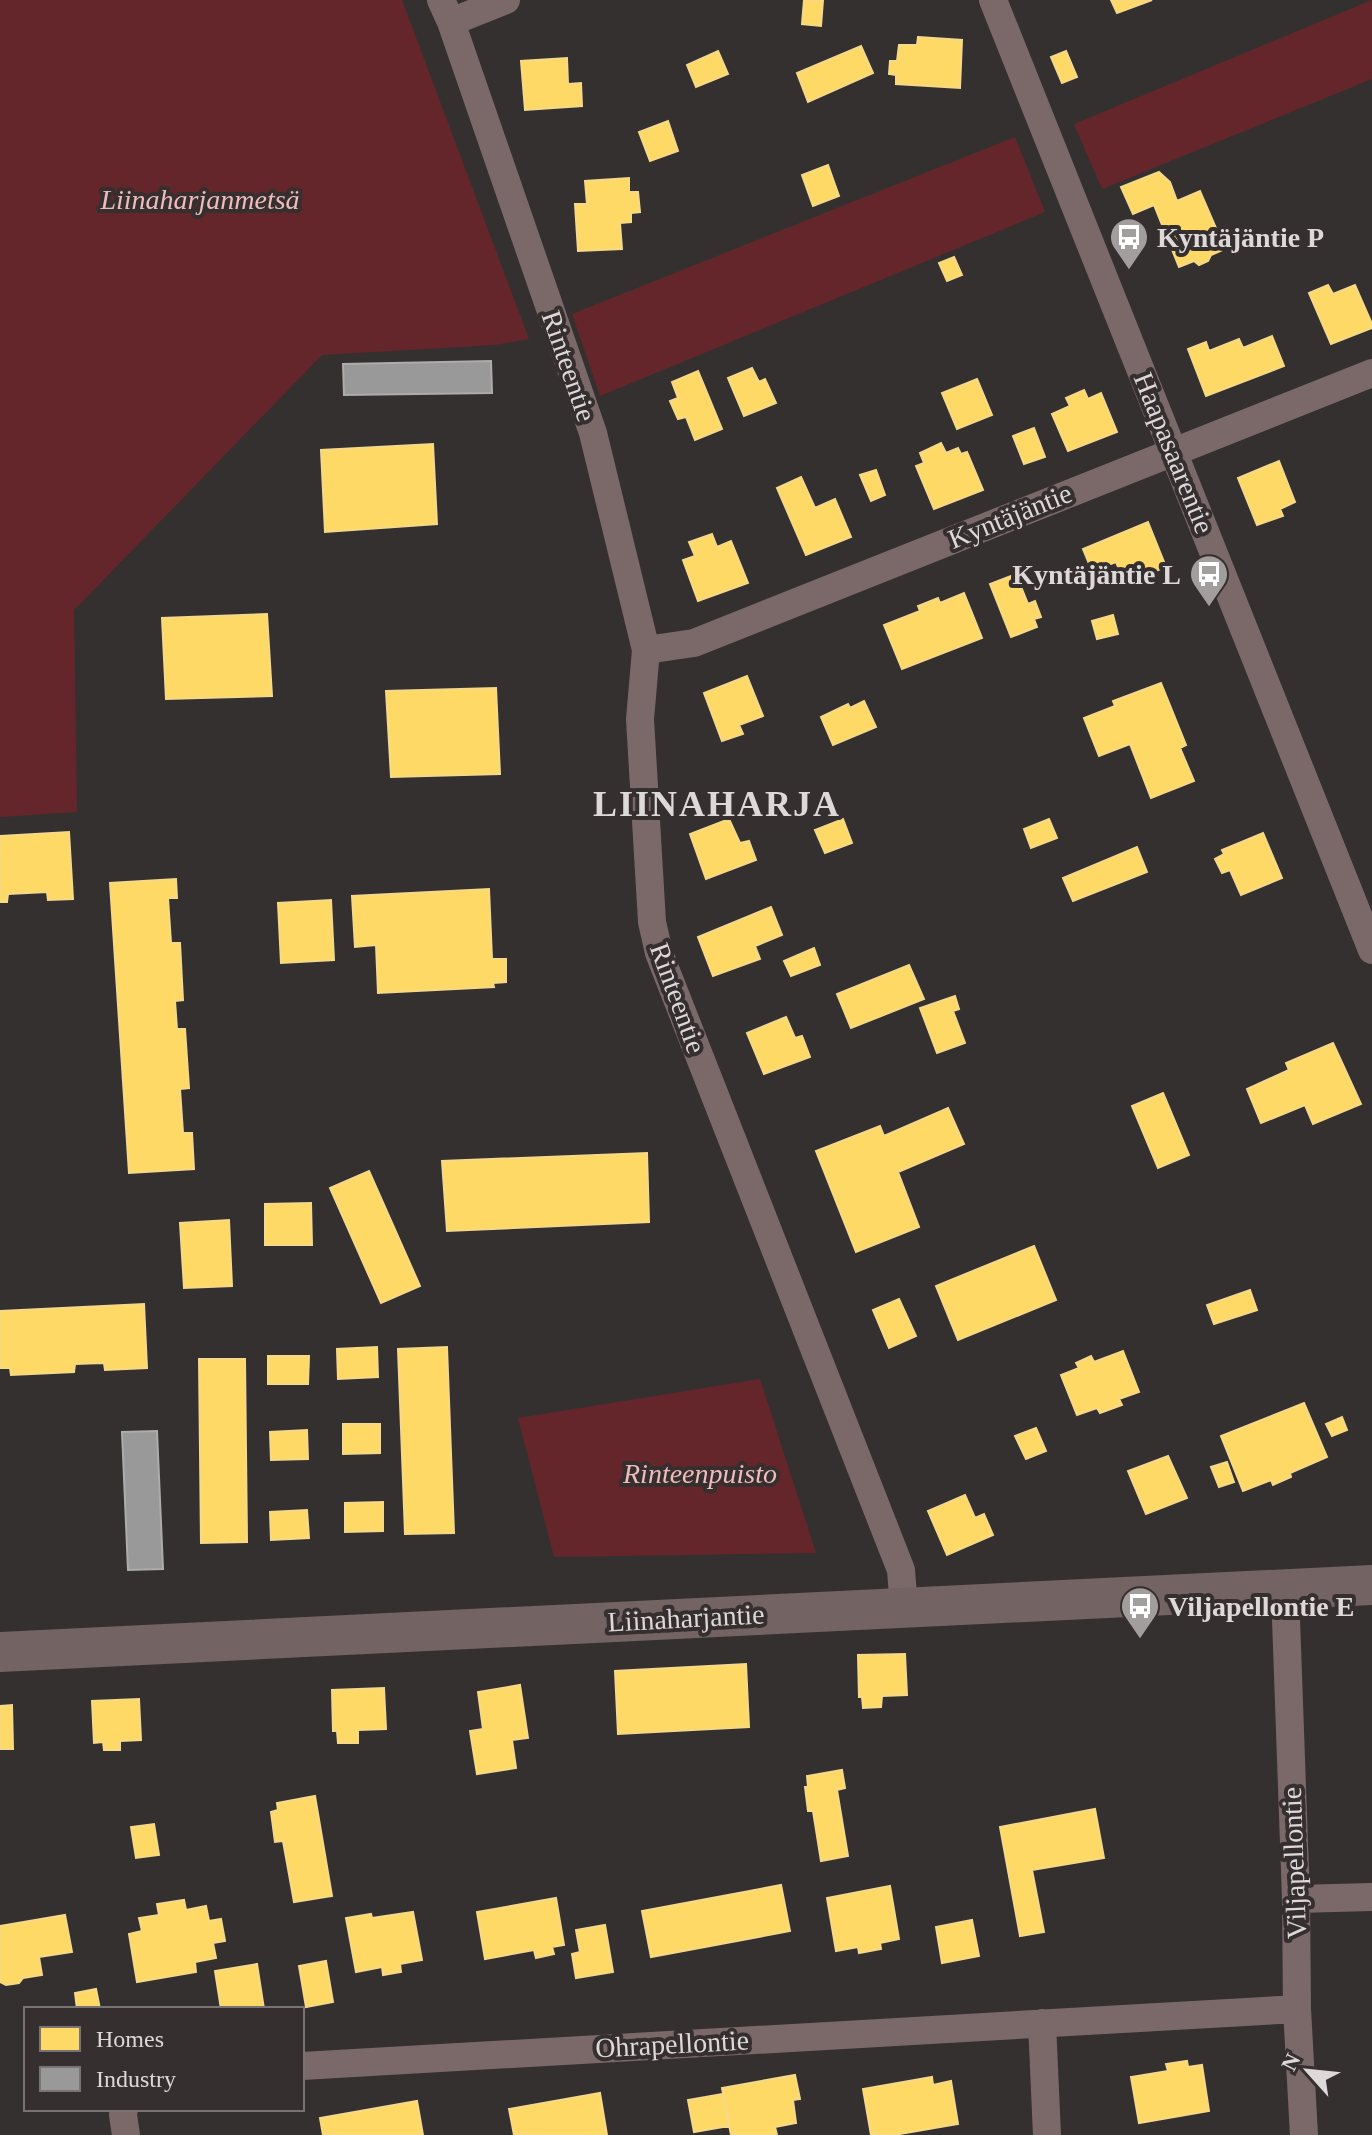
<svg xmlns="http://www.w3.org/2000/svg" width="1372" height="2135" viewBox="0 0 1372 2135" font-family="Georgia,serif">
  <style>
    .green { fill: #65262b }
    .homes { fill: #ffd966; stroke: #f5d988; stroke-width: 2 }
    .industry { fill: #999; stroke: #adacac; stroke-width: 2 }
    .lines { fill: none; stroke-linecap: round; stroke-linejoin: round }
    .minor { stroke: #7b696a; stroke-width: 28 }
    .secondary { stroke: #736363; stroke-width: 40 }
    .labels { text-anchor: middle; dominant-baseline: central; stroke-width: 8; stroke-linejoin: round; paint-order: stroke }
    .park-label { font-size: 28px; font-style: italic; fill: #efbcbb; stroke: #362f2f }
    .poi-label { font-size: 28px; font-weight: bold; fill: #ddd9d9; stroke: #362f2f; text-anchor: start }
    .street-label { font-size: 28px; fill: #ddd9d9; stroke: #362f2f }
    .district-label { font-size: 36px; font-weight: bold; letter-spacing: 2px; fill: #ddd9d9; stroke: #362f2f }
  </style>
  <rect width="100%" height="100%" fill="#353030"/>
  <path class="green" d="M0,0H402L529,339L495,345L322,355L74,610L77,812L0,817Z
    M1372,0V79L1102,189L1074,124Z
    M1015,137L1045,212L600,396L572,314Z
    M760,1379L816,1553L554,1557L518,1418Z"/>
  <path class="homes" d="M804,0H823L821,26L802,24Z
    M1111,0H1152L1117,13Z
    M918,37L962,40L960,88L896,84V75L889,74L890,61H897L899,45H917Z
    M861,46L873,73L808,102L797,73Z
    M718,51L728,74L696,87L687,65Z
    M1066,51L1077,77L1062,83L1051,57Z
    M567,58L568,84L581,83L582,106L525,110L521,61Z
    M668,121L678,151L650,161L639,132Z
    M828,165L839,196L813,206L802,175Z
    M1159,172L1170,182L1177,201L1200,191L1225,249L1211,255L1208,261L1199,265L1194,261L1179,267L1154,205L1133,214L1121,187Z
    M629,178V192H638L640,212L631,213V222L620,223L622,249L578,251L575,204H587L585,181Z
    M954,257L962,275L947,281L939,263Z
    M1328,285L1333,294L1355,285L1372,324V328L1331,344L1309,293Z
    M1272,336L1284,366L1206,396L1188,349L1206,342L1209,351L1239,339L1243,348Z
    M752,368L759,382L765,379L776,403L744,416L728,378Z
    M698,371L722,429L695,440L686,417L678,419L670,401L678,398L672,382Z
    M977,379L992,415L957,429L942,393Z
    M1084,390L1088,399L1101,393L1117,432L1068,451L1052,414L1070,406L1066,398Z
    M1034,428L1045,457L1024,464L1013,436Z
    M941,443L946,453L958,448L961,454L967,452L983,490L934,509L916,466L924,463L920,453Z
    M433,444L437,524L325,532L321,450Z
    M1279,461L1295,502L1280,509L1283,516L1257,525L1238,478Z
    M876,470L885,495L871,501L860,475Z
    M801,477L815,508L835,499L851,537L806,555L777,488Z
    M1148,522L1166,567L1125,583L1116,562L1092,571L1083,549Z
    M712,534L717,547L731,541L748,583L698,601L683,560L695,556L689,542Z
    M1016,574L1028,604L1035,601L1041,617L1034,619L1037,627L1011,637L990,584Z
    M964,593L982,638L902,669L884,625L920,611L918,606L938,598L940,603Z
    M267,614L272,696L166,699L162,618Z
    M1113,615L1118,634L1097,639L1092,621Z
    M747,676L763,716L739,725L743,734L722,741L704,693Z
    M1161,683L1186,745L1180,748L1194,781L1151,798L1130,744L1099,756L1084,718L1115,706L1113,701Z
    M496,688L500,774L391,777L386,691Z
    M864,701L876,727L833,745L821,717L848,704L850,708Z
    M729,819L740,843L749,841L756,860L706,879L690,834Z
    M843,819L852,843L825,853L815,830Z
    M1049,819L1057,838L1031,848L1024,829Z
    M69,832L73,899L48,900L47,892L8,894L7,902H0V836Z
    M1263,833L1282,878L1241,895L1230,870L1222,873L1215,859L1224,854L1222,850Z
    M1137,847L1147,872L1073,901L1063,878Z
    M176,879L177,898H168L171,943H180L183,1000L175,1001L177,1029H185L189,1088L180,1089L183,1133H192L194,1169L129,1173L110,883Z
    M489,889L492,959H506V982L493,983L494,987L378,993L376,945L355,947L352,896Z
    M331,900L334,960L281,963L278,903Z
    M771,907L782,935L755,946L760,959L713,976L698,937Z
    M814,948L820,965L791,976L784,961Z
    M909,965L924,999L851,1028L837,994Z
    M955,996L959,1009L953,1011L965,1043L937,1053L920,1008Z
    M786,1017L795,1038L802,1036L810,1057L764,1074L747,1033Z
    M1333,1043L1361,1104L1313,1124L1305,1105L1261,1123L1247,1089L1289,1070L1286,1063Z
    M1163,1093L1189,1155L1158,1168L1132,1106Z
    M948,1108L964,1144L898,1172L919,1227L856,1252L816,1151L880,1126L884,1136Z
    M647,1153L649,1222L447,1231L442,1161Z
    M369,1171L420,1286L381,1303L330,1188Z
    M311,1203L312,1245H265V1204Z
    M229,1220L232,1286L184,1288L180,1223Z
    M1034,1246L1056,1300L958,1340L936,1286Z
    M1250,1290L1257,1310L1214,1324L1207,1305Z
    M899,1299L916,1336L889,1348L873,1310Z
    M144,1304L147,1368L105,1370L104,1363L75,1364L74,1372L11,1375L10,1368H0V1311Z
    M377,1347L378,1377L338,1379L337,1349Z
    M447,1347L454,1533L405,1534L398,1349Z
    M1123,1351L1139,1392L1119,1399L1122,1405L1100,1413L1097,1408L1077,1415L1061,1375L1079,1368L1076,1363L1091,1356L1094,1362Z
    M268,1356H309L308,1384H268Z
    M199,1359H245L247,1542L201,1543Z
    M1304,1403L1327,1457L1290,1473L1291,1477L1273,1485L1271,1480L1243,1491L1221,1436Z
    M1342,1417L1347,1430L1332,1436L1326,1424Z
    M343,1424H380V1453L343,1454Z
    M1036,1428L1046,1451L1026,1459L1015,1436Z
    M307,1430L308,1459L271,1460L270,1432Z
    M1168,1456L1187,1498L1146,1514L1128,1471Z
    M1227,1462L1234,1482L1219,1487L1211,1467Z
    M965,1495L975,1518L984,1514L993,1535L947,1555L928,1511Z
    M383,1502V1531L345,1532V1503Z
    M307,1510L309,1538L271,1540L270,1512Z
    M905,1654L907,1695L882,1696L881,1707L863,1708L862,1697H859L858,1655Z
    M746,1664L749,1727L618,1734L615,1671Z
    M520,1685L528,1738L512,1740L516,1768L477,1774L470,1731L483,1729L478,1692Z
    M384,1688L386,1729L358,1730V1743H338L337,1731H333L332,1690Z
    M139,1699L141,1740L120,1741V1750H104L103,1742L94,1743L92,1701Z
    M12,1705L13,1749H0V1706Z
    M842,1770L845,1788L837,1790L848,1856L821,1861L813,1811H808L805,1787H808L807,1776Z
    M315,1796L332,1896L294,1902L283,1841L275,1842L271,1812L278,1810L277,1803Z
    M1095,1809L1104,1858L1032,1870L1044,1932L1020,1936L1000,1827Z
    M154,1824L159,1855L136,1858L131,1827Z
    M781,1885L790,1931L651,1957L642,1911Z
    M890,1886L899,1939L880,1943L881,1949L859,1953L858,1947L836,1951L827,1898Z
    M556,1898L564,1945L552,1947L554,1954L536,1958L534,1950L485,1959L477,1912Z
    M184,1900L186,1910L206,1906L209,1921L221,1919L225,1941L213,1943L216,1958L195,1962L196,1972L137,1982L129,1934L142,1931L139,1918L159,1915L157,1904Z
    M413,1912L422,1960L400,1964L401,1972L383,1975L382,1967L356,1972L346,1918L371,1914L372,1918Z
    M65,1915L72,1952L39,1957L42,1975L23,1978L19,1983L6,1985L0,1982V1926Z
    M972,1920L979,1956L942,1963L936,1927Z
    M605,1925L613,1972L576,1978L572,1954L580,1952L576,1930Z
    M326,1961L333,2002L306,2007L299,1966Z
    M257,1964L264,2009H221L215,1971Z
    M96,1989L100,2009H77L75,1993Z
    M1187,2061L1188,2067L1202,2065L1209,2111L1139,2123L1131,2077L1168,2071L1166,2064Z
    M795,2075L800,2099L793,2100L796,2123L775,2127L777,2135H731L722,2088Z
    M932,2077L933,2085L951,2081L958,2124L894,2135H871L863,2089Z
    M600,2093L607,2135H514L509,2109Z
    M723,2094L729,2126L694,2132L688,2100Z
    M417,2101L423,2135H323L320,2118Z"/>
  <path class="industry" d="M491,361L492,393L344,395L343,364Z
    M157,1431L163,1569L128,1570L122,1432Z"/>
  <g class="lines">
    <path class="minor" d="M441,0L451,22L593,433L646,650L640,719L652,922L659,953L901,1570L904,1608
      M993,0L1372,950
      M451,22L506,0
      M646,650L694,643L1372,373
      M1285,1591L1296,1899L1297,2009L1304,2135
      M1296,1899L1372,1897
      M1042,2023L1047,2135
      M302,2066L1297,2009
      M124,2109L123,2115L126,2135"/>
    <path class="secondary" d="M0,1652L1372,1585"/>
  </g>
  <defs>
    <symbol id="bus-pin" viewBox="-11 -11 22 30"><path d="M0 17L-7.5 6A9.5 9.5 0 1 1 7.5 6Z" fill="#a29e9e" stroke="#362f2f"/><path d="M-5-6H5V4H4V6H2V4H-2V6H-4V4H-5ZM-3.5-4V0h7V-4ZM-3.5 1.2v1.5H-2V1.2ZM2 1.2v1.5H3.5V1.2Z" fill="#fff"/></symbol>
  </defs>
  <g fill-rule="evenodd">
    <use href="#bus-pin" x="1107" y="215" width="44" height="60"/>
    <use href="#bus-pin" x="1187" y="552" width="44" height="60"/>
    <use href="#bus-pin" x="1118" y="1584" width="44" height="60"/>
  </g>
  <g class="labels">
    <g class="park-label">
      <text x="200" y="199">Liinaharjanmetsä</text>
      <text x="700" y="1473">Rinteenpuisto</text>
    </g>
    <g class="poi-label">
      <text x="1157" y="237">Kyntäjäntie P</text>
      <text x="1181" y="574" text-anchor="end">Kyntäjäntie L</text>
      <text x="1168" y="1606">Viljapellontie E</text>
    </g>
    <g class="street-label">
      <text transform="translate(569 366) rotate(71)">Rinteentie</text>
      <text transform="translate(1174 453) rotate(68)">Haapasaarentie</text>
      <text transform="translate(1010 516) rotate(-22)">Kyntäjäntie</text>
      <text transform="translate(678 998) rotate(70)">Rinteentie</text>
      <text transform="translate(686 1618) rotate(-3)">Liinaharjantie</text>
      <text transform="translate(1294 1863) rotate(-92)">Viljapellontie</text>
      <text transform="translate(672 2044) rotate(-3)">Ohrapellontie</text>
    </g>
    <g class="district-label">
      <text x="717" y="804">LIINAHARJA</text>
    </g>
  </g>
  <rect x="24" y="2007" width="280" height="104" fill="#362f2f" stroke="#797373" stroke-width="2"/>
  <rect x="40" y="2027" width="40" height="24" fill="#ffd966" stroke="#797373" stroke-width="2"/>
  <text x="96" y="2047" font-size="24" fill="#ddd9d9">Homes</text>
  <rect x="40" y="2067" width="40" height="24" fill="#999999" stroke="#797373" stroke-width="2"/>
  <text x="96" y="2087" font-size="24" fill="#ddd9d9">Industry</text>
  <g transform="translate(1308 2071) rotate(297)" stroke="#362f2f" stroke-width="6" paint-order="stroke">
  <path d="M0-6L14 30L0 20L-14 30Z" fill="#ddd9d9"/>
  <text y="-12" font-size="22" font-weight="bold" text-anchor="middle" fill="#ddd9d9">N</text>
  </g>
</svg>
